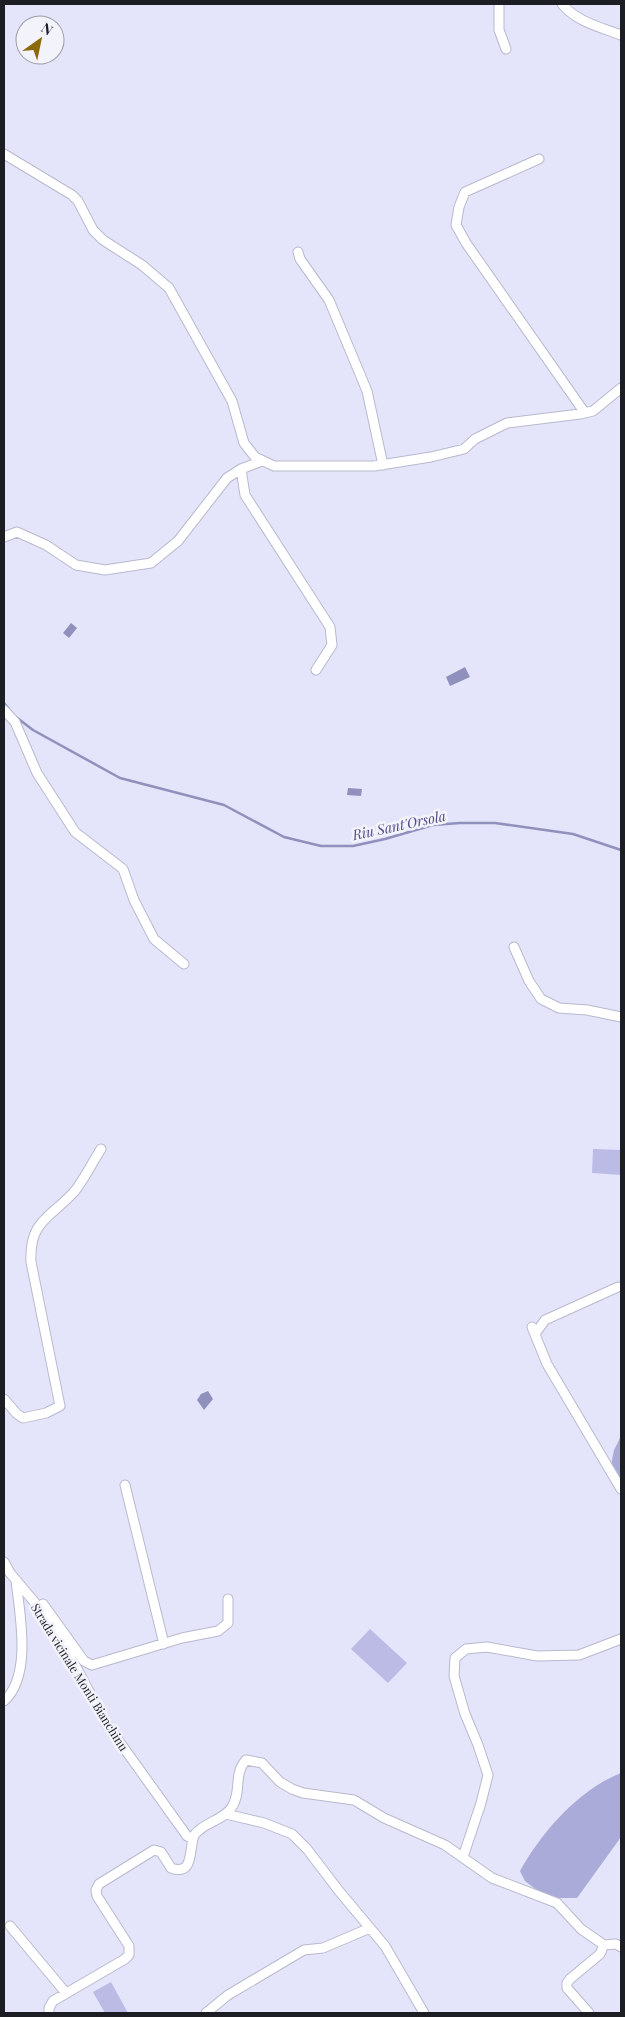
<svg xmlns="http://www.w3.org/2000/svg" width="625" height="2017" viewBox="0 0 625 2017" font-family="'Playfair Display',serif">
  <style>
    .green { fill: #bbbbe5 }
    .forest { fill: #ababda }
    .water { fill: #9090bd }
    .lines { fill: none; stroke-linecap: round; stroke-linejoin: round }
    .stream { stroke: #9090bd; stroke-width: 2.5 }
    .street-casing { stroke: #b8b9cd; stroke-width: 11 }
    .street { stroke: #fff; stroke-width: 9 }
    .labels { text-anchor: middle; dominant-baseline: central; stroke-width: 5; stroke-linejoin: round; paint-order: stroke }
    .street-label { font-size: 12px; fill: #1d1d24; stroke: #f3f3fc }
    .water-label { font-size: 14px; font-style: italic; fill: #504c89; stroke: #f3f3fc }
  </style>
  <rect width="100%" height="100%" fill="#e4e5fa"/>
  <path class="green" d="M593,1149L621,1150V1175L592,1173Z
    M370,1629L407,1663L388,1683L351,1649Z
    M111,1982L128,2013H105L93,1992Z"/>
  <path class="forest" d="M621,1436V1488L610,1470L614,1450Z
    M621,1773V1837L577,1898H547L525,1881L520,1871C542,1832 578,1790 621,1773Z"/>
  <path class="water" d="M71,623L77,628L69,638L63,633Z
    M465,667L470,677L450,686L446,677Z
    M348,788L362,789L361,796L347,795Z
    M208,1391L213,1399L204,1410L197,1400L201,1394Z"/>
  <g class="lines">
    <path class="stream" d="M4,703L9,709
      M16,717L33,730L120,778L224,805L284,837L321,846H353L385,839L433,825L460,823H495L573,834L621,850"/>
    <defs>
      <path id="street" d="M499,4V30L506,49
        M562,4C577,22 600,27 621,35
        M4,154L72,195L78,201L93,230L103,240L142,265L169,288L232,401L244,443L255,457L274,466H374L431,457L464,449L475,439L507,423L580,414L593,411L621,388
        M539,159L465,192L459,207L456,225L466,243L585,413
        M298,252L300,259L329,300L367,391L383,465
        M241,469L245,495L330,627L332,645L316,670
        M4,537L17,532L46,545L76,565L105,570L151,563L178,541L227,478L241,469L262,461
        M4,710L15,722L37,773L75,832L123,869L134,900L154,939L184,964
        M514,947L529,981L541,999L559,1008L587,1010L621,1017
        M532,1327L547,1364L621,1489
        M535,1334L545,1320L618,1287
        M4,1399L17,1414L23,1418L46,1413L60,1406L31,1262C29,1221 50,1218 74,1192C84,1180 92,1163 101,1149
        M125,1485L164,1644
        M4,1562L10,1573L41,1610L75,1665L106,1723L187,1836L193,1839
        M43,1604L84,1661L92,1665L182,1638L218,1631L228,1623V1599
        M4,1701C32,1676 20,1615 16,1581
        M226,1814L264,1823L292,1834L307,1849L339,1891L385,1946L424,2013
        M463,1857L481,1803L488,1775L478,1745L465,1714L454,1676L455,1658L466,1649L487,1647L537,1656L579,1655L621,1639
        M10,1926L66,1993
        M604,1945L616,1944L621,1947
        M49,2013V2008L53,2001L125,1959L129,1955V1946L97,1896L96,1890L99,1884L154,1850L161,1852L171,1868C196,1877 188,1844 195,1834C205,1822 224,1820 232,1807C242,1792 233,1774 246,1760L262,1763L280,1782L292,1789L303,1793L354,1800L384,1818L445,1845L492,1878L557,1903L581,1929L604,1945L600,1954L570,1979L567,1983V1988L589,2013
        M206,2013L228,1995L304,1950L323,1948L370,1928"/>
    </defs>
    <use href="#street" class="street-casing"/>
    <use href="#street" class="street"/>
  </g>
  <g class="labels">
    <g class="street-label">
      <text transform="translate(80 1677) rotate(58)">Strada vicinale Monti Bianchinu</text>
    </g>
    <g class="water-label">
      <text transform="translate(399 825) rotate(-12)">Riu Sant'Orsola</text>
    </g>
  </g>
  <rect width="625" height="2017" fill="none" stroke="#1d1d24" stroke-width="10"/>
  <g transform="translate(40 40) rotate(33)"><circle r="24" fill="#f3f3fc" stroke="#9d9da6"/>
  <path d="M0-4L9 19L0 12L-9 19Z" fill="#8c690a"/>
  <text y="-8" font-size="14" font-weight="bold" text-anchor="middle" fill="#1d1d24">N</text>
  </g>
</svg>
